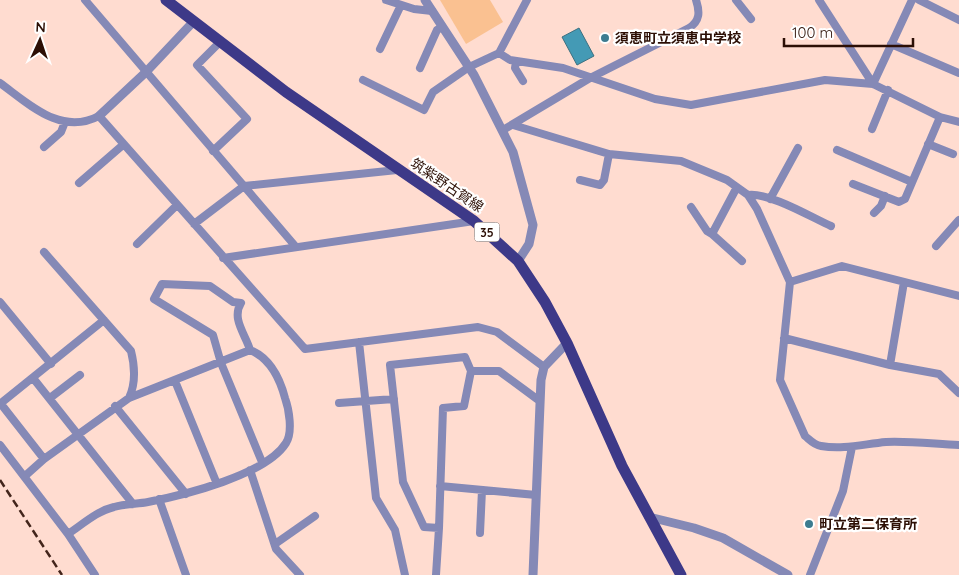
<svg xmlns="http://www.w3.org/2000/svg" width="959" height="575" viewBox="0 0 959 575" font-family="Quicksand,'Noto Sans JP',sans-serif">
  <style>
    .water { fill: #449ab5; stroke: #3d7080 }
    .building { fill: #fac191 }
    .lines { fill: none; stroke-linecap: round; stroke-linejoin: round }
    .minor { stroke: #8589b6; stroke-width: 8 }
    .tertiary { stroke: #8589b6; stroke-width: 9 }
    .primary { stroke: #3d3988; stroke-width: 11 }
    .rail { stroke: #43251b; stroke-width: 2.5; stroke-dasharray: 8 4; stroke-linecap: butt }
    .poi-dot { fill: #3d7c90; stroke: #fff; stroke-width: 2 }
    .labels { text-anchor: middle; dominant-baseline: central; stroke-width: 4.5; stroke-linejoin: round; paint-order: stroke }
    .shield { fill: #fff; stroke: #6b5750; stroke-width: 1 }
    .shield-label { font-size: 12px; font-weight: bold; fill: #2c0f05 }
    .poi-label { font-size: 14px; font-weight: bold; fill: #2c0f05; stroke: #fff; text-anchor: start }
    .street-label { font-size: 14px; fill: #2c0f05; stroke: #fff }
  </style>
  <rect width="100%" height="100%" fill="#ffdcd0"/>
  <path class="water" d="M579,28L594,56L577,65L562,37Z"/>
  <path class="building" d="M440,0H490L503,22L466,44Z"/>
  <g class="lines">
    <path class="minor" d="M85,0L296,247
      M386,0L414,9L432,11
      M736,0L751,19
      M819,0L873,84
      M919,0L959,20
      M891,44L959,73
      M380,49L401,5
      M499,53L510,60L563,68L655,99L691,105L825,80L873,84L940,117L959,122
      M516,61L515,68L523,81
      M420,68L437,30L442,27
      M363,80L424,110L433,92L469,67L499,53L527,0
      M0,83C29,104 61,136 99,116L305,349L478,327L497,332L544,367
      M873,84L912,0
      M513,125L609,154L681,161L727,180L748,195L757,209L790,282L780,380L805,436C810,440 814,445 821,446C843,450 864,444 886,442C910,441 935,444 959,445
      M872,129L888,90
      M503,130L590,78L689,28C700,21 700,12 696,0
      M928,144L953,154
      M44,147L61,132L65,122
      M837,150L912,182
      M213,151L247,119L197,65L221,41
      M580,180L600,185L604,180L609,154
      M79,183L124,144
      M853,184L899,202L905,199L940,117
      M737,187L712,234L742,261
      M748,195C769,192 811,217 831,226
      M770,199L798,148
      M691,207L707,231L712,234
      M874,213L881,206L885,196
      M194,224L244,186L397,170
      M137,244L177,205
      M936,246L959,220
      M44,252L131,351C135,367 136,383 129,398
      M223,258L474,221
      M790,282L842,266L959,296
      M0,302L51,364
      M784,338L890,365L939,374L959,393
      M359,342L376,498L395,530L405,575
      M250,350C246,335 231,319 241,303L233,302L210,286L162,284L154,299L213,335L221,363L262,462
      M890,365L904,282
      M33,378L133,504
      M175,381L217,484
      M50,398L80,375
      M339,403L394,399
      M0,404L104,320
      M1,404L44,459
      M115,406L186,494
      M0,445L68,534L95,575
      M250,470L276,549L300,575
      M25,476L44,459L129,398L250,350C270,358 280,379 285,398C289,409 293,432 286,443C266,475 184,495 148,502C137,504 125,504 114,507C97,511 83,524 68,534
      M440,486L536,495
      M159,499L186,575
      M439,528L443,408L464,406L471,371
      M480,533L482,490
      M275,544L315,516
      M436,575L439,528L424,527L403,482L390,365L465,357L471,371H499L537,399
      M810,575L843,491L852,447"/>
    <path class="tertiary" d="M425,0L474,75L513,152L533,225L529,244L518,261
      M99,116L146,72L194,21
      M649,517L694,528L723,538L788,575
      M533,575L541,380L544,367L567,343"/>
    <path class="primary" d="M166,0L286,92L474,221L518,261L545,302L567,343L622,466L681,575"/>
    <path class="rail" d="M0,480L62,575"/>
  </g>
  <g class="poi-dot">
    <circle cx="605" cy="38" r="5"/>
    <circle cx="809" cy="524" r="5"/>
  </g>
  <g class="labels">
    <rect class="shield" x="474.5" y="222.5" width="25" height="19" rx="4"/>
    <g class="shield-label">
      <text x="487" y="232">35</text>
    </g>
    <g class="poi-label">
      <text x="615" y="38">須恵町立須恵中学校</text>
      <text x="819" y="524">町立第二保育所</text>
    </g>
    <g class="street-label">
      <text transform="translate(447 185) rotate(34)">筑紫野古賀線</text>
    </g>
  </g>
  <g transform="translate(40 40) rotate(3)" stroke="#ffffff" stroke-width="4" paint-order="stroke">
  <path d="M0-4L9 19L0 12L-9 19Z" fill="#2c0f05"/>
  <text y="-8" font-size="14" font-weight="bold" text-anchor="middle" fill="#2c0f05">N</text>
  </g>
  <path d="M784 38v8h129v-8" fill="none" stroke="#2c0f05" stroke-width="2.5"/>
  <text x="792" y="38" font-size="15" fill="#2c0f05" stroke="#ffffff" stroke-width="4" paint-order="stroke">100 m</text>
</svg>
